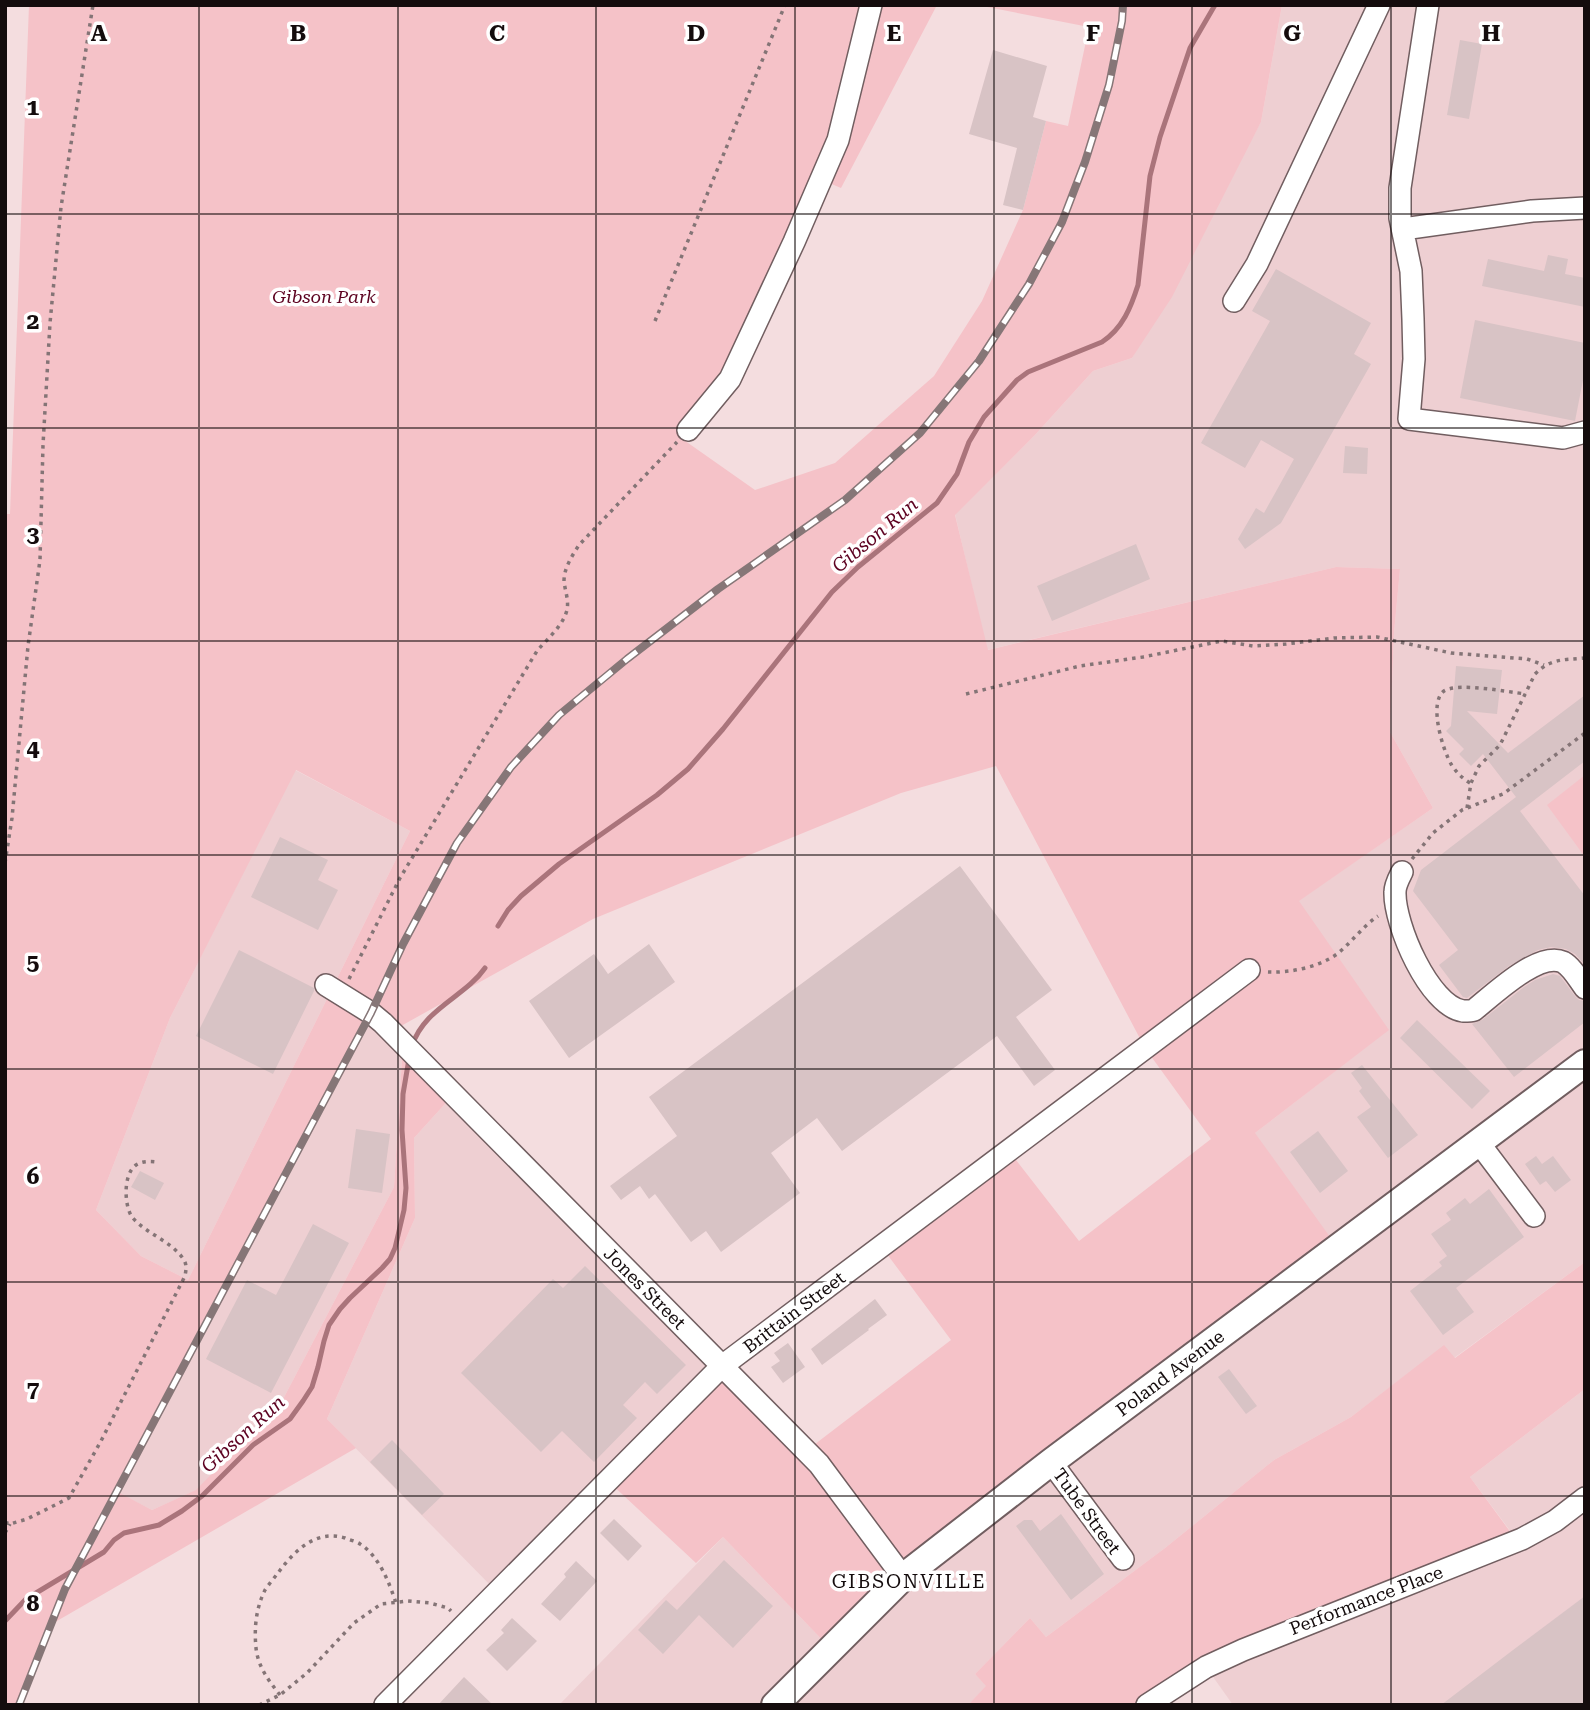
<svg xmlns="http://www.w3.org/2000/svg" width="1590" height="1710" viewBox="0 0 1590 1710" font-family="'Roboto Serif',serif">
  <style>
    .built { fill: #eecfd2 }
    .green { fill: #f5c2c8; fill-rule: evenodd }
    .lines { fill: none; stroke-linecap: round; stroke-linejoin: round }
    .stream { stroke: #aa747b; stroke-width: 5 }
    .building { fill: #d8c3c5 }
    .minor-casing { stroke: #715e60; stroke-width: 24 }
    .major-casing { stroke: #715e60; stroke-width: 30 }
    .path { stroke: #847476; stroke-width: 3.5; stroke-dasharray: 3.5 5; stroke-linecap: butt }
    .minor { stroke: #fff; stroke-width: 21 }
    .major { stroke: #fff; stroke-width: 26 }
    .rail-casing { stroke: #867677; stroke-width: 8 }
    .rail { stroke: #fff; stroke-width: 5; stroke-dasharray: 16; stroke-linecap: butt }
    .grid { fill: none; stroke: #140c0d; stroke-width: 2; stroke-opacity: 0.55 }
    .labels { text-anchor: middle; dominant-baseline: central; stroke-width: 7; stroke-linejoin: round; paint-order: stroke }
    .park-label { font-size: 18px; font-style: italic; fill: #5d0321; stroke: #fff }
    .street-label { font-size: 18px; fill: #140c0d; stroke: #fff }
    .water-label { font-size: 19px; font-style: italic; fill: #5d0221; stroke: #fff }
    .neighbourhood-label { font-size: 19px; letter-spacing: 2px; fill: #140c0d; stroke: #fff }
    .grid-label { font-size: 23px; text-anchor: middle; font-weight: bold; fill: #140c0d; stroke: #fff; stroke-width: 7; stroke-linejoin: round; paint-order: stroke }
  </style>
  <rect width="100%" height="100%" fill="#f4dddf"/>
  <path class="built" d="M1282,5H1585V1262L1454,1358L1444,1346L1351,1417L1274,1460L1165,1548L1046,1637L1030,1618L975,1674L987,1686L968,1705H559L723,1537L831,1649L1255,1133L1388,1030L1298,901L1433,808L1390,732L1394,633L1400,569L1336,567L987,650L955,514L1035,435L1093,371L1132,358L1261,122Z
    M295,770L410,831L188,1280L141,1256L96,1210L170,1018Z
    M368,1011L403,1043L394,1187L281,1403L197,1490L152,1510L116,1492Z
    M454,1094L722,1366L497,1592L327,1419L415,1218L414,1138Z
    M1585,1389V1705H1233L1206,1667L1517,1540L1470,1477Z"/>
  <path class="green" d="M29,5H937L841,188L822,180L730,379L681,438L755,490L835,463L934,376L982,301L1023,210L1046,121L1068,126L1089,27L977,5H1282L1261,122L1172,297L1132,358L1093,371L1035,435L955,515L988,650L1336,567L1400,569L1394,633L1390,732L1433,808L1299,901L1389,1030L1255,1133L1338,1248L831,1649L723,1537L696,1563L608,1481L722,1366L806,1451L951,1340L881,1246L1009,1151L1079,1241L1211,1139L1145,1048L996,766L901,793L593,919L392,1031L368,1011L116,1491L152,1510L196,1490L281,1403L394,1187L403,1043L454,1094L414,1138L415,1218L327,1419L356,1448L50,1625L19,1705H5V514H10ZM296,770L410,831L188,1280L141,1256L96,1210L170,1018Z
    M1585,775V857L1547,805Z
    M1585,1262V1389L1470,1477L1517,1541L1294,1628L1147,1705H968L986,1686L975,1674L1030,1618L1046,1637L1165,1548L1274,1460L1351,1417L1444,1345L1455,1358Z"/>
  <g class="lines">
    <path class="stream" d="M498,926L508,910L521,896L559,864L657,795L688,769L723,729L832,592L858,567L937,503L957,474L969,442L984,417L1017,380L1028,372L1102,342C1123,328 1131,307 1138,285L1150,176L1160,137L1190,48L1215,5
      M412,1046C424,1008 465,997 485,968
      M5,1621L26,1599L104,1552L114,1540L124,1533L159,1525L182,1511L202,1496L253,1445L290,1419L303,1401L312,1387L318,1367L324,1341L329,1325L340,1309L350,1298L382,1268L390,1259L395,1248L404,1210L406,1188L402,1130L403,1094L409,1059"/>
  </g>
  <path class="building" d="M1460,40L1482,44L1469,119L1447,115Z
    M993,50L1047,66L1033,117L1046,121L1023,210L1003,205L1017,148L969,134Z
    M1548,255L1568,259L1565,274L1585,278V307L1482,286L1488,259L1544,271Z
    M1276,269L1371,323L1354,354L1371,364L1281,523L1245,549L1238,539L1256,508L1264,513L1294,459L1261,440L1245,468L1201,443L1270,321L1252,311Z
    M1475,320L1585,343V370L1575,421L1460,398Z
    M1345,446L1368,448L1367,474L1343,473Z
    M1136,544L1150,579L1052,621L1037,586Z
    M1456,666L1502,670L1497,714L1467,711L1508,753L1585,695V761L1520,811L1585,896V965L1575,954L1566,949L1551,947L1538,950L1509,966L1467,998L1463,997L1439,965L1458,950L1413,891L1421,870L1516,797L1483,754L1471,766L1459,754L1464,749L1446,731L1451,726Z
    M280,837L328,860L318,880L338,890L318,930L251,897Z
    M960,866L1052,990L1016,1017L1055,1070L1034,1086L997,1036L842,1151L817,1118L771,1153L800,1193L721,1252L706,1231L691,1242L655,1194L649,1199L640,1186L621,1200L610,1186L677,1136L649,1097Z
    M649,944L675,982L569,1058L529,1001L594,954L608,974Z
    M239,950L314,988V991L273,1074L196,1036Z
    M1553,974L1560,976L1575,996L1579,1000L1585,1001V1022L1514,1077L1472,1024L1482,1020L1524,987L1535,980Z
    M1417,1020L1490,1091L1472,1109L1400,1038Z
    M1362,1065L1418,1135L1388,1158L1357,1117L1371,1107L1359,1091L1362,1088L1351,1073Z
    M356,1129L390,1134L382,1193L348,1188Z
    M1318,1131L1348,1171L1320,1193L1290,1152Z
    M1536,1156L1542,1164L1553,1156L1571,1180L1555,1192L1546,1181L1540,1185L1525,1164Z
    M140,1171L164,1183L155,1200L131,1187Z
    M1489,1189L1524,1237L1456,1288L1474,1312L1443,1335L1410,1291L1442,1266L1439,1262L1447,1256L1431,1234L1451,1220L1446,1213L1465,1198L1470,1204Z
    M313,1224L349,1243L271,1393L206,1359L247,1280L276,1295Z
    M585,1266L686,1365L657,1394L645,1382L623,1405L637,1418L594,1462L562,1431L541,1452L461,1373L553,1279L563,1288Z
    M875,1299L887,1315L868,1329L869,1330L822,1365L811,1349Z
    M788,1343L805,1367L783,1383L771,1367L780,1361L774,1353Z
    M1229,1369L1257,1406L1246,1414L1218,1377Z
    M392,1440L444,1494L422,1515L370,1462Z
    M1061,1514L1104,1574L1071,1600L1016,1526L1024,1520H1032L1040,1531Z
    M614,1519L642,1546L628,1561L600,1533Z
    M724,1560L773,1606L733,1648L699,1615L663,1654L638,1630L666,1600L677,1610Z
    M576,1561L597,1581L560,1621L541,1604L566,1577L564,1574Z
    M1585,1596V1705H1441L1513,1650Z
    M512,1618L537,1641L507,1671L486,1650L504,1633L501,1630Z
    M464,1677L493,1705H438Z"/>
  <g class="lines">
    <defs>
      <path id="minor" d="M1428,5L1400,188V218L1411,271L1413,319L1414,359L1409,419L1563,438L1585,432
        M1403,229L1532,211L1585,208
        M1234,301L1257,264L1379,5
        M688,430L730,379L794,242L838,140L871,5
        M1402,872C1399,878 1395,885 1395,892C1394,924 1429,1006 1463,1011C1466,1011 1471,1011 1474,1010C1493,995 1538,951 1563,962C1572,967 1579,980 1585,988
        M326,985L371,1013L383,1023L819,1464L903,1577
        M1479,1143L1534,1216
        M1051,1462L1123,1559
        M385,1705L722,1366L1249,970
        M1147,1705L1206,1667L1243,1650L1522,1539L1555,1521L1585,1498"/>
      <path id="major" d="M775,1705L903,1577L1051,1462L1585,1063"/>
    </defs>
    <use href="#minor" class="minor-casing"/>
    <use href="#major" class="major-casing"/>
    <path class="path" d="M655,321L785,5
      M966,694L1080,666L1143,657L1222,641L1253,646L1286,644L1334,638L1377,637L1451,653L1527,659L1544,665
      M1470,783C1462,778 1456,772 1451,764C1443,750 1428,703 1444,691C1458,682 1508,692 1526,694
      M1467,808L1471,783L1479,766L1500,745L1535,674C1551,658 1564,660 1585,658
      M1412,859L1433,833L1462,810L1503,794L1585,733
      M5,863L12,818L28,646L40,560L43,445L50,323L61,207L93,5
      M1268,972C1290,973 1319,967 1337,954C1352,942 1363,926 1378,916
      M349,979L400,878L537,651C547,639 563,626 567,610C569,600 565,591 564,581C564,568 572,556 579,545L677,442
      M5,1522L10,1524L27,1519L69,1498L101,1441L185,1276C186,1270 187,1265 184,1260C172,1241 146,1234 132,1217C124,1205 123,1174 136,1165C142,1161 150,1161 157,1162
      M5,1533L10,1524
      M280,1695C269,1681 258,1667 256,1648C254,1628 256,1608 265,1590C269,1584 274,1578 278,1573C294,1551 316,1529 345,1538C349,1540 356,1541 360,1544C379,1556 389,1582 396,1603
      M259,1705L280,1695L307,1673L354,1623L381,1604L408,1601L430,1603L448,1608L451,1611"/>
    <use href="#minor" class="minor"/>
    <use href="#major" class="major"/>
    <defs>
      <path id="rail" d="M19,1705L65,1589L371,1013L403,944L457,843L511,767L559,715L627,659L718,589L845,500L920,433L979,361L1029,284L1062,222L1085,162L1109,85L1122,21L1123,5"/>
    </defs>
    <use href="#rail" class="rail-casing"/>
    <use href="#rail" class="rail"/>
  </g>
  <path class="grid" d="M199,5V1705M398,5V1705M596,5V1705M795,5V1705M994,5V1705M1192,5V1705M1391,5V1705M5,214H1585M5,428H1585M5,641H1585M5,855H1585M5,1069H1585M5,1282H1585M5,1496H1585"/>
  <g class="labels">
    <g class="park-label">
      <text x="324" y="296">Gibson Park</text>
    </g>
    <g class="street-label">
      <text transform="translate(645 1288) rotate(45)">Jones Street</text>
      <text transform="translate(794 1312) rotate(-37)">Brittain Street</text>
      <text transform="translate(1170 1373) rotate(-37)">Poland Avenue</text>
      <text transform="translate(1087 1511) rotate(54)">Tube Street</text>
      <text transform="translate(1366 1600) rotate(-21)">Performance Place</text>
    </g>
    <g class="water-label">
      <text transform="translate(875 535) rotate(-40)">Gibson Run</text>
      <text transform="translate(243 1434) rotate(-42)">Gibson Run</text>
    </g>
    <g class="neighbourhood-label">
      <text x="909" y="1581">GIBSONVILLE</text>
    </g>
  </g>
  <g class="grid-label">
    <text x="99" y="41">A</text>
    <text x="298" y="41">B</text>
    <text x="497" y="41">C</text>
    <text x="696" y="41">D</text>
    <text x="894" y="41">E</text>
    <text x="1093" y="41">F</text>
    <text x="1292" y="41">G</text>
    <text x="1491" y="41">H</text>
    <text x="33" y="115">1</text>
    <text x="33" y="329">2</text>
    <text x="33" y="542">3</text>
    <text x="33" y="756">4</text>
    <text x="33" y="970">5</text>
    <text x="33" y="1184">6</text>
    <text x="33" y="1397">7</text>
    <text x="33" y="1611">8</text>
  </g>
  <rect width="1590" height="1710" fill="none" stroke="#140c0d" stroke-width="14"/>
</svg>
